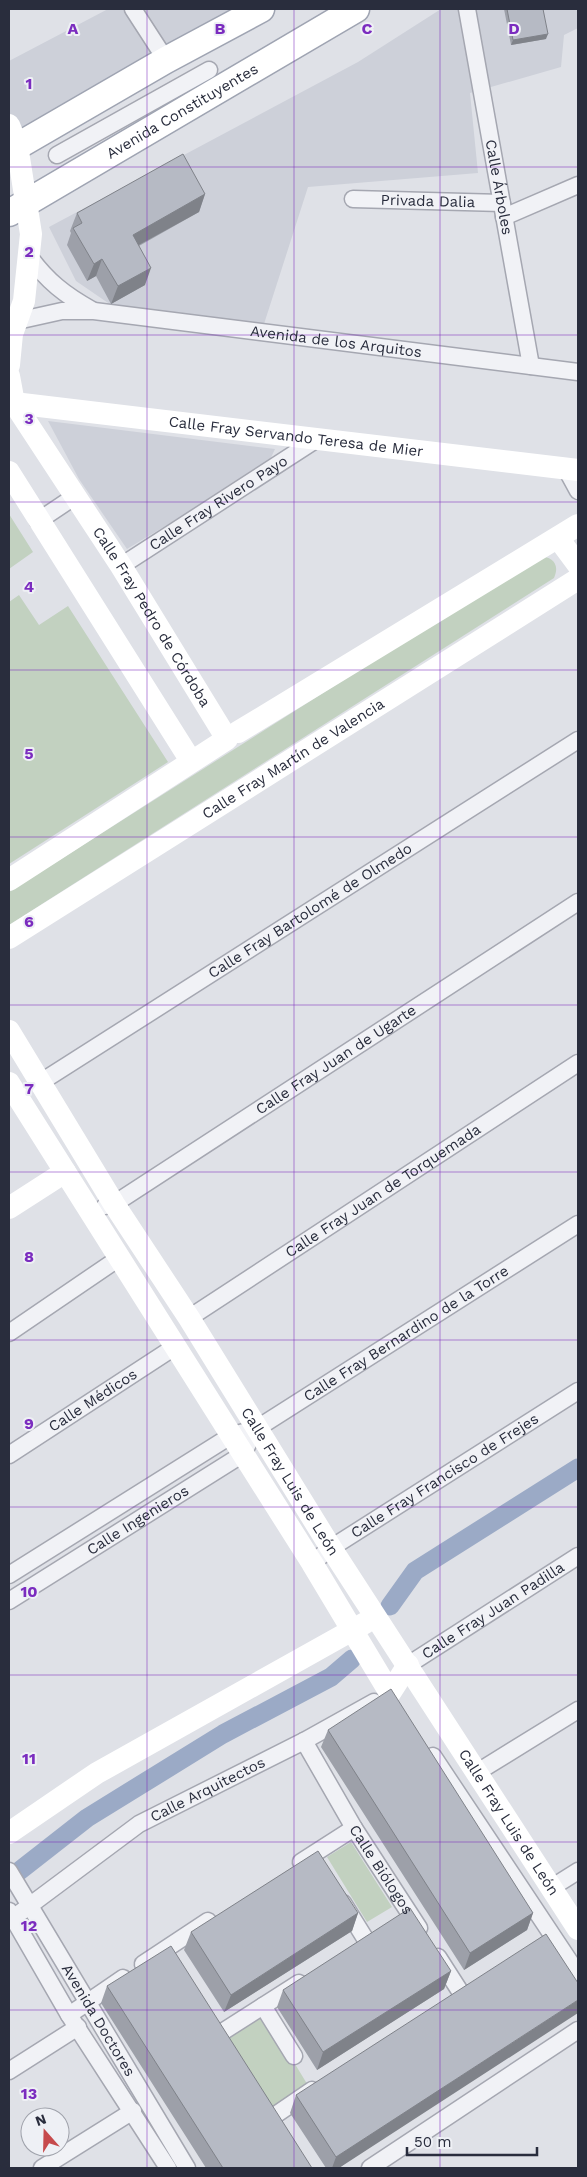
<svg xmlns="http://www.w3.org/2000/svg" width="587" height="2177" viewBox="0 0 587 2177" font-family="'Work Sans',sans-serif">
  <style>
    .built { fill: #cdd0d9 }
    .green { fill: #c2d1c0 }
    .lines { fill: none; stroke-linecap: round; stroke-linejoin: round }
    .canal { stroke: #9baac6; stroke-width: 19 }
    .street-casing { stroke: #a5a7b1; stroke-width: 19 }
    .primary-casing { stroke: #9fa4b2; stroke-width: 29 }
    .street { stroke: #f1f2f6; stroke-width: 16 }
    .secondary { stroke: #fff; stroke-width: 22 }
    .primary { stroke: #fff; stroke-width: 26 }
    .wall { fill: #9da0a9 }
    .shaded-wall { fill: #7f8289 }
    .building { fill: #b6bac4; stroke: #7f8289 }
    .grid { fill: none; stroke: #7b2cbf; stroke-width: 1; stroke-opacity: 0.55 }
    .labels { text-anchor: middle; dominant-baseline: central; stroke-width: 4; stroke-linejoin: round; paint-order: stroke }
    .street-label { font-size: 15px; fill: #292d3d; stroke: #eef0f5 }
    .grid-label { font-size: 16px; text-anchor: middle; font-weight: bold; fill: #7b2cbf; stroke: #eef0f5; stroke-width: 4; stroke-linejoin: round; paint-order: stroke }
  </style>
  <rect width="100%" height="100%" fill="#dfe1e7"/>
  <path class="built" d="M108,9H261L9,151V61Z
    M441,9H578V28L564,35L561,67L470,93L478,173L308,187L264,324L114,307L76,281L49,227L358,62Z
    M48,421L275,449L268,464L127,549L79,479Z"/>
  <path class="green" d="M9,514L33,552L9,569Z
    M539,556C553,557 560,564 554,578L9,925V892Z
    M19,595L39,625L68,606L168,762L9,864V602Z
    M351,1842L392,1907L367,1922L327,1857Z
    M262,2010L309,2087L271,2113L223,2037Z"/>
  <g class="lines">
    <path class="canal" d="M390,1606L415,1571L578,1468
      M9,1879L87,1818L223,1734L331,1677L352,1659"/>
    <defs>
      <g id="street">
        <path d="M133,9L166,60"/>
        <path id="s1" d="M467,9L531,366"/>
        <path d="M57,155L209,70"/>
        <path id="s2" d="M353,199L502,203"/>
        <path d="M504,217L578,185"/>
        <path d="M29,256C47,281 65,295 92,310"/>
        <path id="s3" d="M17,321L62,311H94L578,372"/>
        <path d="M566,469L578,491"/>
        <path d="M38,521L74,497"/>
        <path id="s4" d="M121,566L317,439"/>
        <path id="s5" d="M41,1082L578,740"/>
        <path id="s6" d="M105,1206L114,1204L578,902"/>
        <path id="s7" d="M189,1318L578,1063"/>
        <path d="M9,1333L119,1258"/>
        <path id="s8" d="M9,1455L176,1346"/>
        <path id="s9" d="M312,1563L331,1548L578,1391"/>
        <path id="s10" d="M9,1575L232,1435L256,1429L578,1224"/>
        <path id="s11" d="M9,1601L243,1454L248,1444"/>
        <path id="s12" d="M408,1665L578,1556"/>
        <path id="s13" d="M304,1741L354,1828L419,1928"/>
        <path d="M433,1756L578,1974"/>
        <path d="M476,1773L578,1710"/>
        <path d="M301,1862L354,1828"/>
        <path id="s14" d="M9,1871L187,2168"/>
        <path d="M551,1888L578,1871"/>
        <path d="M343,1903L366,1940"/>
        <path d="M9,1911L69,2015L168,2168"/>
        <path id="s15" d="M9,1921L139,1824L304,1741L374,1702"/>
        <path d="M438,1957L463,1996"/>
        <path d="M143,1964L208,1921"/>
        <path d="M263,2006L294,2056"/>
        <path d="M69,2015L123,1978"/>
        <path d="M216,2036L299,1983"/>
        <path d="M9,2071L78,2027"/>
        <path d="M271,2118L312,2090"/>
        <path d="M42,2168L133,2111"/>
        <path d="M370,2168L578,2030"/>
      </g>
      <g id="primary">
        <path d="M9,151L166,60L261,9"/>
        <path id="s20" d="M9,213L356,9"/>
      </g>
    </defs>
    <use href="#street" class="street-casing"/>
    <use href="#primary" class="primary-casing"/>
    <use href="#street" class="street"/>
    <g class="secondary">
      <path d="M9,125L17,145L31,234L24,301L12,334L9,365"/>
      <path id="s16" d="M9,376L14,403L121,566L227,739L9,880"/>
      <path id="s17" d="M14,403L578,470"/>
      <path d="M9,472L191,761"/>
      <path d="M558,538L578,565"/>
      <path d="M238,732L578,525"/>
      <path id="s18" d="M9,938L578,579"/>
      <path id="s19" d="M9,1031L114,1204L189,1318L331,1548L578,1929"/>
      <path d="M9,1083L312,1563L390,1693L408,1665"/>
      <path d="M9,1208L65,1172"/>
      <path d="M9,1833L97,1773L365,1623"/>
    </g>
    <use href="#primary" class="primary"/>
  </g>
  <path class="wall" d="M504,9H543L546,39L511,45Z
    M205,194L199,212L139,246L145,285L111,304L96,276L87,281L67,245L71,233L70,231L77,213Z
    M328,1730L533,1913L527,1930L464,1970L321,1747Z
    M358,1913L352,1931L224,2012L184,1950L191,1932Z
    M451,1971L444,1989L317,2070L277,2007L283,1990Z
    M578,1983L339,2168H326L290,2113L296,2095Z
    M107,1986L312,2168H206L101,2003Z"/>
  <path class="shaded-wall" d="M548,34L546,39L511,45L513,40Z
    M205,194L199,212L126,252L133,235Z
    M102,259L96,276L87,281L94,264Z
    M151,268L145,285L111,304L118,286Z
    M358,1913L352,1931L224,2012L231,1995Z
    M533,1913L527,1930L464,1970L470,1953Z
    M451,1971L444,1989L317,2070L323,2052Z
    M578,2000V2013L339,2168H332L336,2157Z"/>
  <path class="building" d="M507,9H543L548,34L513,40Z
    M183,154L205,194L133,235L151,268L118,286L102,259L94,264L73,228L82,223L77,213Z
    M391,1689L533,1913L470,1953L328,1730Z
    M318,1851L358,1913L231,1995L191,1932Z
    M410,1908L451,1971L323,2052L283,1990Z
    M546,1934L578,1983V2000L336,2157L296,2095Z
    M171,1946L312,2168H223L107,1986Z"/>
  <path class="grid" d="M147,9V2168M294,9V2168M440,9V2168M9,167H578M9,335H578M9,502H578M9,670H578M9,837H578M9,1005H578M9,1172H578M9,1340H578M9,1507H578M9,1675H578M9,1842H578M9,2010H578"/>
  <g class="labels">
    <g class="street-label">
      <text stroke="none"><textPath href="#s20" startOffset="201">Avenida Constituyentes</textPath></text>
      <text stroke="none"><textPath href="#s1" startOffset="181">Calle Árboles</textPath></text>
      <text stroke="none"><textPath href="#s2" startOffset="75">Privada Dalia</textPath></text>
      <text stroke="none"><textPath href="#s3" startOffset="322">Avenida de los Arquitos</textPath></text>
      <text stroke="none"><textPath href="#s17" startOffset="284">Calle Fray Servando Teresa de Mier</textPath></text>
      <text stroke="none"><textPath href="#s4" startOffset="116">Calle Fray Rivero Payo</textPath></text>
      <text stroke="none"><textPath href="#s16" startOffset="282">Calle Fray Pedro de Córdoba</textPath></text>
      <text stroke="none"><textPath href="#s18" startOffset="336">Calle Fray Martín de Valencia</textPath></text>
      <text stroke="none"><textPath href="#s5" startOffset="319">Calle Fray Bartolomé de Olmedo</textPath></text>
      <text stroke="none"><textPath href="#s6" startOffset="274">Calle Fray Juan de Ugarte</textPath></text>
      <text stroke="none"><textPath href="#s7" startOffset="232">Calle Fray Juan de Torquemada</textPath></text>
      <text stroke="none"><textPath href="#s10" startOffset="466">Calle Fray Bernardino de la Torre</textPath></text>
      <text stroke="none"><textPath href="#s8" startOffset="100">Calle Médicos</textPath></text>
      <text stroke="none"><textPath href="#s9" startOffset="159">Calle Fray Francisco de Frejes</textPath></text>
      <text stroke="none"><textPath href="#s19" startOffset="531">Calle Fray Luis de León</textPath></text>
      <text stroke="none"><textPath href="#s11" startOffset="152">Calle Ingenieros</textPath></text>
      <text stroke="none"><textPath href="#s12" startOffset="101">Calle Fray Juan Padilla</textPath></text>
      <text stroke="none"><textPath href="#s15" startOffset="239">Calle Arquitectos</textPath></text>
      <text stroke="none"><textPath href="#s19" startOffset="936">Calle Fray Luis de León</textPath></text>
      <text stroke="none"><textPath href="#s13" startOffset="150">Calle Biólogos</textPath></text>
      <text stroke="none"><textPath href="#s14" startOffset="174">Avenida Doctores</textPath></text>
    </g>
  </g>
  <g class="grid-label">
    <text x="73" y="34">A</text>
    <text x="220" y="34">B</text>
    <text x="367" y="34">C</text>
    <text x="514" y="34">D</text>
    <text x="29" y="89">1</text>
    <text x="29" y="257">2</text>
    <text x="29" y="424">3</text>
    <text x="29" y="592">4</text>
    <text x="29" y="759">5</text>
    <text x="29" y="927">6</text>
    <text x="29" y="1094">7</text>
    <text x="29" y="1262">8</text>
    <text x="29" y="1429">9</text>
    <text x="29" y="1597">10</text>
    <text x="29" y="1764">11</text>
    <text x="29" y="1931">12</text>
    <text x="29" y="2099">13</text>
  </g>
  <rect width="587" height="2177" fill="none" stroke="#292d3d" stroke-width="20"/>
  <g transform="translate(45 2132) rotate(340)"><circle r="24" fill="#eef0f5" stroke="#9fa2ab"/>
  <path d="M0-4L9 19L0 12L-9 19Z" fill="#c64a4c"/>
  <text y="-8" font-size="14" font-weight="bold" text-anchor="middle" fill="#292d3d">N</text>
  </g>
  <path d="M407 2147v8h130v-8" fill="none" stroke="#292d3d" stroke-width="2.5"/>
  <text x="414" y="2147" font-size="15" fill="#292d3d" stroke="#eef0f5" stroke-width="4" paint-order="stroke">50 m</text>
</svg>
